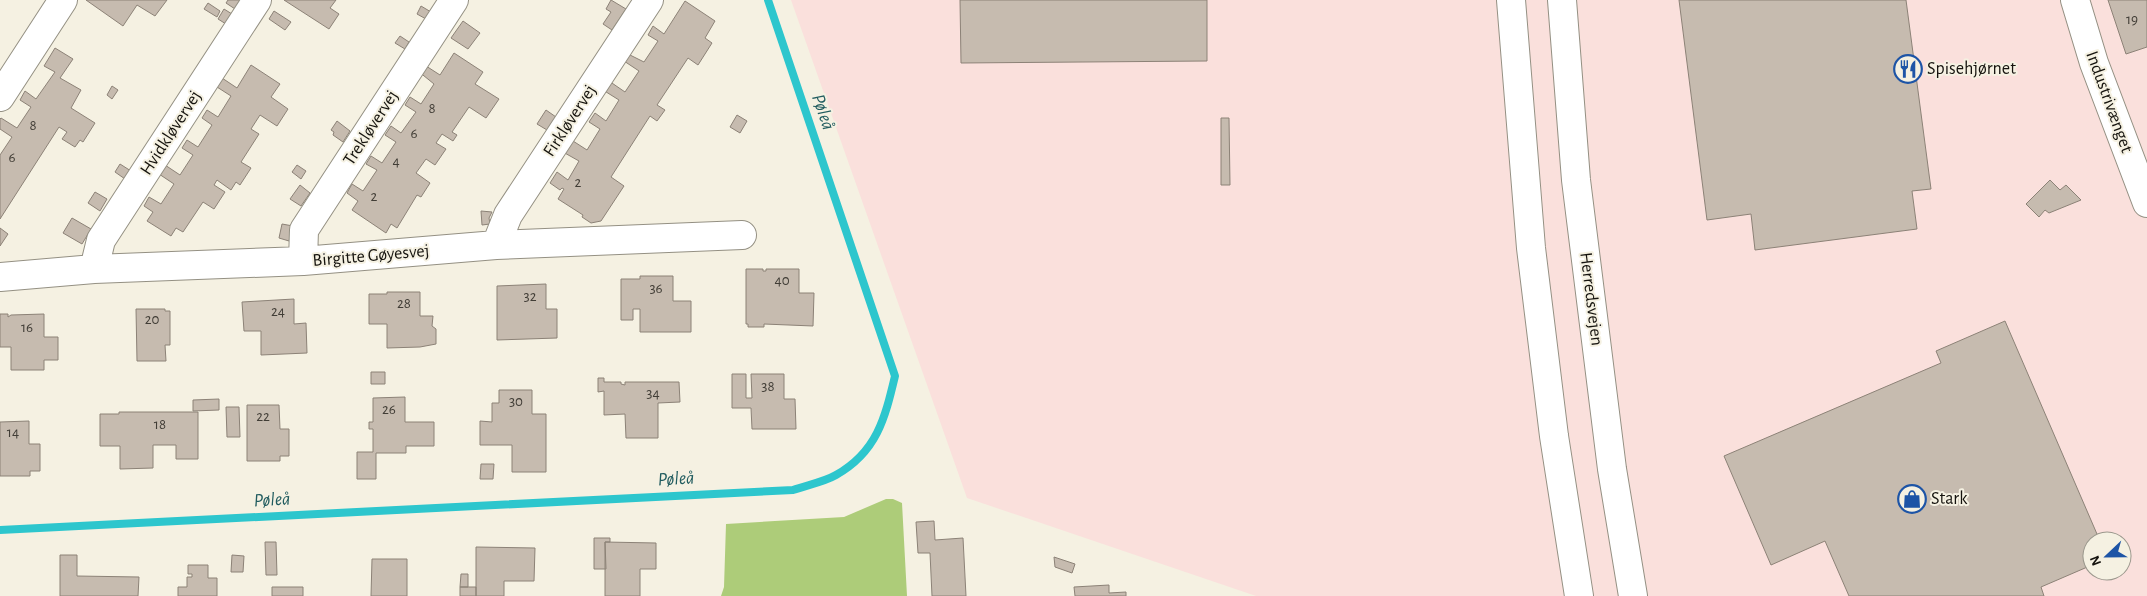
<svg xmlns="http://www.w3.org/2000/svg" width="2147" height="596" viewBox="0 0 2147 596" font-family="'Alegreya Sans',sans-serif">
  <style>
    .industrial { fill: #fae0dc; fill-rule: evenodd }
    .green { fill: #adcc79 }
    .lines { fill: none; stroke-linecap: round; stroke-linejoin: round }
    .stream { stroke: #2dc6cd; stroke-width: 8 }
    .building { fill: #c6bbaf; stroke: #8c8277 }
    .minor-casing { stroke: #949083; stroke-width: 30 }
    .minor { stroke: #fff; stroke-width: 28 }
    .labels { text-anchor: middle; dominant-baseline: central; stroke-width: 4; stroke-linejoin: round; paint-order: stroke }
    .number-label { font-size: 15px; fill: #413d36 }
    .poi-label { font-size: 18px; fill: #15130e; stroke: #f5f1e2; text-anchor: start }
    .street-label { font-size: 18px; fill: #15130e; stroke: #f5f1e2 }
    .water-label { font-size: 19px; font-style: italic; fill: #215c5f; stroke: #f5f1e2 }
  </style>
  <rect width="100%" height="100%" fill="#f5f1e2"/>
  <path class="industrial" d="M791,0H2147V596H1256L967,498ZM2092,541H2122V571H2092Z"/>
  <path class="green" d="M886,499H893L902,503L907,596H721L724,587L726,524L844,517Z"/>
  <g class="lines">
    <path class="stream" d="M0,530L793,490C807,485 824,482 836,475C877,452 885,418 895,376L768,0"/>
  </g>
  <path class="building" d="M86,0H167L155,16L137,5L123,26Z
    M228,0H241L235,9L226,3Z
    M284,0H336L330,8L339,14L329,29Z
    M611,0L626,9L612,30L603,24L611,12L606,9Z
    M960,0H1207V61L961,63Z
    M1679,0H1906L1931,189L1912,191L1917,229L1755,250L1751,214L1707,220Z
    M2108,0H2147V47L2126,54Z
    M685,1L715,21L705,38L712,43L698,65L688,58L657,105L665,110L657,121L650,116L611,177L624,186L601,221L591,223L582,217L583,215L558,199L564,189L562,188L560,190L550,183L557,172L568,180L579,161L563,152L573,141L587,150L600,129L589,122L595,113L606,121L619,100L603,90L609,81L625,92L639,71L624,61L628,54L644,62L658,41L648,35L653,26L664,34Z
    M208,3L220,11L217,17L204,9Z
    M421,6L431,12L426,19L417,14Z
    M224,9L232,14L226,24L218,19Z
    M274,11L291,22L285,30L269,19Z
    M463,21L480,33L468,49L451,38Z
    M400,36L409,42L405,49L395,43Z
    M55,48L73,59L60,78L81,90L71,108L95,123L83,142L80,140L75,147L62,139L67,132L59,127L0,219V155L12,137L0,129V119L1,118L17,128L31,107L20,100L25,91L36,99L55,72L44,66Z
    M454,53L483,72L475,84L499,99L486,118L469,107L452,132L457,135L453,141L442,134L436,143L446,149L435,165L426,159L416,173L430,183L421,197L417,195L397,228L391,224L386,233L352,210L358,201L347,193L352,184L363,191L377,170L366,164L371,156L382,163L396,142L385,135L391,126L401,133L416,112L405,105L410,97L421,104L434,84L418,71L423,64L440,75Z
    M251,65L280,84L271,97L288,109L277,126L260,115L251,129L259,134L241,162L251,168L240,185L236,182L231,190L217,180L214,185L225,192L214,209L203,202L183,232L176,228L171,236L147,221L153,212L144,206L149,197L161,204L174,184L159,174L165,165L180,175L193,155L182,148L187,140L198,147L212,125L202,118L207,110L218,117L231,96L217,87L222,78L237,88Z
    M112,86L118,90L112,99L107,95Z
    M546,110L556,117L547,130L537,124Z
    M737,115L747,121L740,133L730,127Z
    M1221,118H1229L1230,185H1221Z
    M337,121L350,131L343,142L333,135L334,132L331,130Z
    M120,164L131,171L125,179L115,172Z
    M297,165L306,171L301,179L292,172Z
    M2050,180L2060,190L2066,185L2081,200L2049,213L2045,210L2039,217L2026,204Z
    M300,185L310,193L301,206L290,199Z
    M95,192L107,199L100,211L88,203Z
    M481,211L492,212L489,218L490,224L482,225Z
    M72,218L91,229L82,244L63,233Z
    M282,224L293,226L289,241L279,238Z
    M0,228L8,234L0,246Z
    M746,269H763V271H766V269H799V293H814L813,326L764,324V327H748V324H746Z
    M640,276H673V301H691V332H640V309H633V320H621V279H640Z
    M546,284V309H557V338L497,340V286Z
    M387,292H420V316H433L432,326L436,329V344L420,347L387,348V324H369V294H387Z
    M294,299V324L306,323L307,353L261,355V331H244L242,302Z
    M136,309H165V311H170V345H165L166,361H137Z
    M0,314H8V317L11,315L44,314V337H58V360H44V370H11V347H0Z
    M2005,321L2100,541H2092V565L2041,587L2044,596H1849L1825,541L1771,565L1724,456L1941,363L1936,351Z
    M371,372H385V384H371Z
    M732,374H746V398H752L751,374H784V399H795L796,429H752L751,408H732Z
    M598,378H604V382H621V384L625,385V382H679L680,402L658,403V438H626L625,414L604,415V391L598,392Z
    M499,390H532V414H546V472H512V445H480V421L492,422V403H499Z
    M405,397V422H434V446H406V453H376V479H357V452H373V429H369V422H373V398Z
    M219,399V410L193,411V400Z
    M247,405H279L280,429H289V456H280V461H247Z
    M226,407H239L240,437H227Z
    M119,412H198V459H176V445H153V468L120,469V446H100V414H119Z
    M29,421V444H40V471H30V476H0V422Z
    M481,464H494L493,479H480Z
    M934,521L935,540L963,538L966,596H932L930,553H918L916,522Z
    M594,538H610V542H605L606,569H594Z
    M265,542H276L277,575H266Z
    M605,542L656,543V569H640V596H605Z
    M476,547L535,548L534,581H504V596H476Z
    M60,555H77V576L139,577L138,596H60Z
    M232,555L244,556L243,572H231Z
    M1054,557L1075,564L1072,573L1055,567Z
    M372,559H407V596H371Z
    M188,565H208V578H217V596H178V587H187V577H192V574H188Z
    M461,574H468V587H460Z
    M1109,585V593L1126,592V596H1075L1074,587Z
    M272,587H303V596H272Z
    M460,587H476V596H460Z"/>
  <g class="lines">
    <defs>
      <path id="minor" d="M1511,0L1531,248L1554,436L1579,596
        M1562,0L1576,180L1612,469L1633,596
        M2075,0L2094,63L2147,203
        M0,97L63,0
        M496,245L508,215L649,0
        M303,261L304,230L454,0
        M94,269L101,240L257,0
        M0,277L94,269L303,261L496,245L742,235"/>
    </defs>
    <use href="#minor" class="minor-casing"/>
    <use href="#minor" class="minor"/>
  </g>
  <defs>
    <symbol id="restaurant-ring" viewBox="-11 -11 22 22"><circle r="9.5" fill="#f5f1e2" stroke="#1d54a6" stroke-width="1.5"/><path d="M-5-6h1v4h1v-4h1v4h1v-4h1v5L-1.5 .5V6h-2V.5L-5-1ZM5-6V6H3V1.5H1.5Q1.5-4 5-6Z" fill="#1d54a6"/></symbol>
    <symbol id="shop-ring" viewBox="-11 -11 22 22"><circle r="9.5" fill="#f5f1e2" stroke="#1d54a6" stroke-width="1.5"/><path d="M-5-2.5h2.3a2.7 3.5 0 0 1 5.4 0H5L5.5 6h-11ZM-1.5-2.5h3a1.5 2.3 0 0 0-3 0Z" fill="#1d54a6"/></symbol>
  </defs>
  <g fill-rule="evenodd">
    <use href="#restaurant-ring" x="1892" y="53" width="32" height="32"/>
    <use href="#shop-ring" x="1896" y="483" width="32" height="32"/>
  </g>
  <g class="labels">
    <g class="number-label">
      <text x="2132" y="19">19</text>
      <text x="432" y="108">8</text>
      <text x="33" y="125">8</text>
      <text x="414" y="133">6</text>
      <text x="12" y="157">6</text>
      <text x="396" y="161">4</text>
      <text x="578" y="182">2</text>
      <text x="374" y="196">2</text>
      <text x="782" y="280">40</text>
      <text x="656" y="288">36</text>
      <text x="530" y="296">32</text>
      <text x="404" y="303">28</text>
      <text x="278" y="311">24</text>
      <text x="152" y="319">20</text>
      <text x="27" y="327">16</text>
      <text x="768" y="386">38</text>
      <text x="653" y="393">34</text>
      <text x="516" y="401">30</text>
      <text x="389" y="409">26</text>
      <text x="263" y="416">22</text>
      <text x="160" y="424">18</text>
      <text x="13" y="432">14</text>
    </g>
    <g class="poi-label">
      <text x="1927" y="69">Spisehjørnet</text>
      <text x="1931" y="499">Stark</text>
    </g>
    <g class="street-label">
      <text transform="translate(2109 102) rotate(70)">Industrivænget</text>
      <text transform="translate(570 121) rotate(-57)">Firkløvervej</text>
      <text transform="translate(371 128) rotate(-57)">Trekløvervej</text>
      <text transform="translate(171 133) rotate(-57)">Hvidkløvervej</text>
      <text transform="translate(371 256) rotate(-5)">Birgitte Gøyesvej</text>
      <text transform="translate(1591 299) rotate(83)">Herredsvejen</text>
    </g>
    <g class="water-label">
      <text transform="translate(823 112) rotate(71)">Pøleå</text>
      <text transform="translate(676 479) rotate(-3)">Pøleå</text>
      <text transform="translate(272 500) rotate(-3)">Pøleå</text>
    </g>
  </g>
  <g transform="translate(2107 556) rotate(248)"><circle r="24" fill="#f5f1e2" stroke="#9b988d"/>
  <path d="M0-4L9 19L0 12L-9 19Z" fill="#1d54a6"/>
  <text y="-8" font-size="14" font-weight="bold" text-anchor="middle" fill="#15130e">N</text>
  </g>
</svg>
